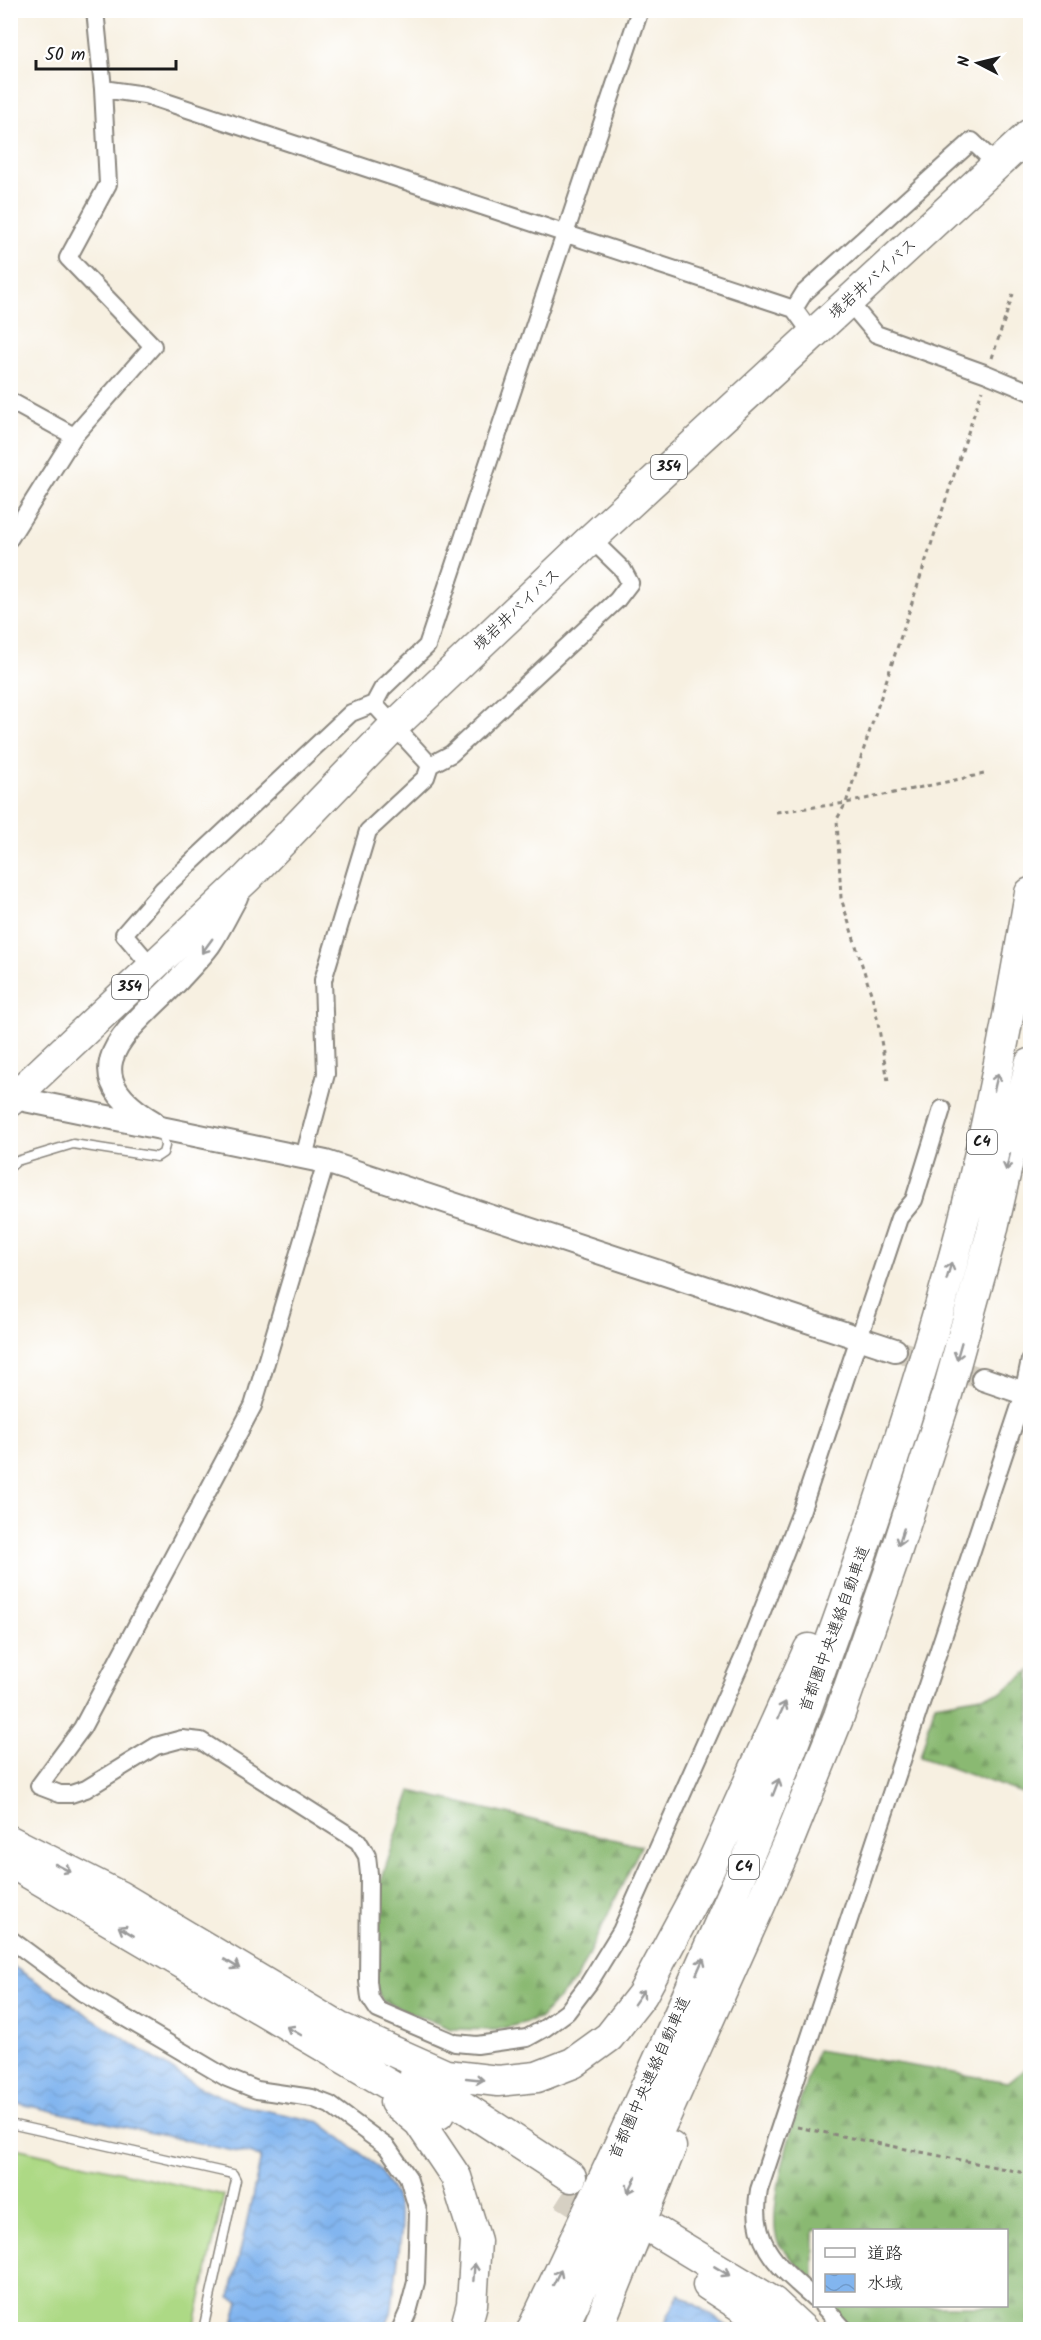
<svg xmlns="http://www.w3.org/2000/svg" width="1041" height="2340" viewBox="0 0 1041 2340" font-family="Kalam,'Klee One',sans-serif">
  <style>
    .forest { fill: url(#forest-firs); stroke: #536a47; stroke-width: 1.5 }
    .pitch { fill: #add985; stroke: #647a50; stroke-width: 1.5 }
    .water { fill: url(#water-waves); stroke: #4f6886; stroke-width: 1.5 }
    .lines { fill: none; stroke-linecap: round; stroke-linejoin: round }
    .secondary-tunnel { stroke: #d6d0c3; stroke-width: 22; stroke-dasharray: 22 11; stroke-linecap: butt }
    .highway-tunnel { stroke: #d6d0c3; stroke-width: 30; stroke-dasharray: 30 15; stroke-linecap: butt }
    .lane-casing { stroke: #8a867e; stroke-width: 11 }
    .street-casing { stroke: #8a867e; stroke-width: 20 }
    .secondary-casing { stroke: #8a867e; stroke-width: 26 }
    .highway-casing { stroke: #8a867e; stroke-width: 33 }
    .path { stroke: #8a867e; stroke-width: 3; stroke-dasharray: 4.5 4.5; stroke-linecap: butt }
    .lane { stroke: #fff; stroke-width: 8 }
    .street { stroke: #fff; stroke-width: 16 }
    .secondary { stroke: #fff; stroke-width: 22 }
    .highway { stroke: #fff; stroke-width: 30 }
    .oneway { stroke: #999 }
    .labels { text-anchor: middle; dominant-baseline: central; stroke-width: 4.5; stroke-linejoin: round; paint-order: stroke }
    .shield { fill: #fff; stroke: #606060; stroke-width: 1.5 }
    .shield-label { font-size: 15px; font-weight: bold; fill: #1c1c1c }
    .street-label { font-size: 16px; fill: #1c1c1c; stroke: #fff }
  </style>
  <defs>
    <pattern id="forest-firs" width="22" height="20" patternUnits="userSpaceOnUse" patternTransform="scale(1.5)"><rect width="22" height="20" fill="#8ab972"/><path d="M5 1l3.5 6h-7zM16 11l3.5 6h-7z" fill="#769e62"/></pattern>
    <pattern id="water-waves" width="16" height="10" patternUnits="userSpaceOnUse" patternTransform="scale(1.5)"><rect width="16" height="10" fill="#82b5ef"/><path d="M0 5q4-4 8 0t8 0" fill="none" stroke="#709bcc"/></pattern>
  </defs>
  <rect width="100%" height="100%" fill="#fff"/>
  <filter id="ink" filterUnits="userSpaceOnUse"><feTurbulence type="fractalNoise" baseFrequency=".0167" numOctaves="2"/><feDisplacementMap in="SourceGraphic" scale="12" xChannelSelector="R" yChannelSelector="G"/><feConvolveMatrix kernelMatrix="1 2 1 2 8 2 1 2 1" color-interpolation-filters="sRGB"/></filter>
  <filter id="wash" filterUnits="userSpaceOnUse"><feTurbulence type="fractalNoise" baseFrequency=".008" numOctaves="4" result="noise"/><feDisplacementMap in="SourceGraphic" scale="24" xChannelSelector="R" yChannelSelector="G"/><feGaussianBlur stdDeviation="1.35" result="paint"/><feColorMatrix in="noise" values="0 0 0 0 0 0 0 0 0 0 0 0 0 0 0 0 0 1.4 0 .05"/><feComposite in="paint" operator="in"/></filter>
  <g filter="url(#wash)">
    <rect width="100%" height="100%" fill="#f7f0e1"/>
    <path class="forest" d="M1030,1671V1796L920,1757L935,1704L1000,1693Z
      M411,1791L641,1846L576,1980L539,2019L496,2030L451,2029L382,2001L373,1979L378,1890Z
      M817,2050L1008,2082L1030,2065V2329H851L832,2306H1006V2230H814V2283C808,2274 780,2248 778,2242C763,2208 804,2087 817,2050Z"/>
    <path class="pitch" d="M11,2147L224,2195L194,2329H11Z"/>
    <path class="water" d="M11,1965L197,2086L241,2105L320,2122L377,2166L395,2195L402,2227L391,2314L384,2329H232L239,2301L230,2297L261,2157L11,2102Z
      M679,2294L732,2329H662Z"/>
  </g>
  <g filter="url(#ink)">
    <g class="lines">
      <path class="secondary-tunnel" d="M895,1350L983,1379"/>
      <path class="highway-tunnel" d="M563,2193L649,2248"/>
      <defs>
        <path id="lane" d="M10,1167L17,1161L73,1144L157,1157L163,1153L165,1146L162,1130
          M10,2124L233,2174L236,2180L203,2330"/>
        <path id="street" d="M103,89L145,95L794,309L812,334
          M849,302L876,334L987,374L1030,392
          M794,309L804,293L972,141L997,165
          M10,401L74,436
          M10,538L74,436L153,346L68,258L108,184L103,89L95,10
          M430,765L451,754L617,600L630,583L623,570L591,539
          M152,967L124,934L163,889L351,713L374,704
          M304,1157L326,1074L323,980L368,831L426,777L430,765L374,704L382,689L427,646L640,10
          M326,1162L253,1406L82,1728L39,1786L60,1794H71L86,1789L156,1746L182,1739L201,1741L358,1841L367,1856L369,1874L368,1981L370,1998L378,2010L455,2043L477,2045L527,2038L545,2028L567,2012L589,1983L621,1931L748,1647L802,1509L899,1218L914,1200L942,1109
          M10,1939L83,1993L227,2078L257,2090L312,2098L330,2105L387,2147L408,2177L418,2211L416,2282L408,2312L400,2330
          M814,2298C778,2266 749,2244 759,2190L1021,1403L1030,1360
          M823,2306L845,2330"/>
        <path id="secondary" d="M10,1097L326,1162L895,1350
          M153,1122C64,1069 134,1027 179,979C189,968 200,957 209,945C219,930 227,913 236,897
          M983,1379L1030,1395"/>
        <path id="highway" d="M10,1101L247,878L393,727L591,539L1030,134
          M10,1841L119,1896L360,2040
          M10,1862L439,2114
          M343,2029L446,2075L498,2081L537,2077L573,2063L609,2037L642,1995L709,1870L809,1649
          M415,2075L571,2177
          M395,2102L419,2122L456,2177L476,2241L472,2304L465,2330
          M654,2230L773,2302L803,2330
          M708,2285L763,2321L772,2330
          M532,2330C607,2173 681,2015 749,1855C784,1773 814,1688 844,1604C888,1479 929,1352 963,1223C991,1114 1011,1004 1030,893
          M561,2330L665,2117L787,1845L839,1716L893,1562L947,1394L992,1232L1030,1064
          M597,2330L671,2147"/>
      </defs>
      <use href="#lane" class="lane-casing"/>
      <use href="#street" class="street-casing"/>
      <use href="#secondary" class="secondary-casing"/>
      <use href="#highway" class="highway-casing"/>
      <path class="path" d="M992,358L1013,294
        M776,812L846,803L984,774
        M888,1081L875,1006L841,898L837,819L846,803L982,390
        M797,2127L1030,2174"/>
      <use href="#lane" class="lane"/>
      <use href="#street" class="street"/>
      <use href="#secondary" class="secondary"/>
      <use href="#highway" class="highway"/>
    </g>
    <defs><path id="oneway-shaft" d="M-6 0H5M1.5-3L5.5 0L1.5 3" fill="none" stroke-width="1.6" stroke-linecap="round" stroke-linejoin="round" transform="scale(1.5)"/></defs>
    <g class="oneway">
      <use href="#oneway-shaft" transform="translate(207 946) rotate(126)"/>
      <use href="#oneway-shaft" transform="translate(996 1082) rotate(-77)"/>
      <use href="#oneway-shaft" transform="translate(1008 1162) rotate(103)"/>
      <use href="#oneway-shaft" transform="translate(949 1271) rotate(-74)"/>
      <use href="#oneway-shaft" transform="translate(959 1351) rotate(106)"/>
      <use href="#oneway-shaft" transform="translate(901 1537) rotate(108)"/>
      <use href="#oneway-shaft" transform="translate(782 1710) rotate(-66)"/>
      <use href="#oneway-shaft" transform="translate(776 1787) rotate(-69)"/>
      <use href="#oneway-shaft" transform="translate(63 1868) rotate(27)"/>
      <use href="#oneway-shaft" transform="translate(126 1931) rotate(-149)"/>
      <use href="#oneway-shaft" transform="translate(232 1964) rotate(31)"/>
      <use href="#oneway-shaft" transform="translate(700 1966) rotate(-66)"/>
      <use href="#oneway-shaft" transform="translate(639 1997) rotate(-55)"/>
      <use href="#oneway-shaft" transform="translate(294 2031) rotate(-150)"/>
      <use href="#oneway-shaft" transform="translate(475 2079) rotate(6)"/>
      <use href="#oneway-shaft" transform="translate(632 2185) rotate(116)"/>
      <use href="#oneway-shaft" transform="translate(722 2271) rotate(31)"/>
      <use href="#oneway-shaft" transform="translate(474 2272) rotate(-86)"/>
      <use href="#oneway-shaft" transform="translate(557 2277) rotate(-64)"/>
    </g>
  </g>
  <g class="labels">
    <g class="shield">
      <rect x="651" y="455" width="36" height="24" rx="4.5"/>
      <rect x="112" y="975" width="36" height="24" rx="4.5"/>
      <rect x="967" y="1130" width="30" height="24" rx="4.5"/>
      <rect x="729" y="1855" width="30" height="24" rx="4.5"/>
    </g>
    <g class="shield-label">
      <text x="669" y="467">354</text>
      <text x="130" y="987">354</text>
      <text x="982" y="1142">C4</text>
      <text x="744" y="1867">C4</text>
    </g>
    <g class="street-label">
      <text transform="translate(873 279) rotate(-42)">境岩井バイパス</text>
      <text transform="translate(517 610) rotate(-43)">境岩井バイパス</text>
      <text transform="translate(835 1629) rotate(-70)">首都圏中央連絡自動車道</text>
      <text transform="translate(650 2078) rotate(-66)">首都圏中央連絡自動車道</text>
    </g>
  </g>
  <rect width="1041" height="2340" fill="none" stroke="#fff" stroke-width="36"/>
  <rect x="813" y="2229" width="195" height="78" fill="#ffffff" stroke="#a4a4a4" stroke-width="1.5"/>
  <rect x="825" y="2248" width="30" height="9" fill="#ffffff" stroke="#a4a4a4" stroke-width="1.5"/>
  <text x="867" y="2259" font-size="18" fill="#1c1c1c">道路</text>
  <rect x="825" y="2274" width="30" height="18" fill="url(#water-waves)" stroke="#a4a4a4" stroke-width="1.5"/>
  <text x="867" y="2289" font-size="18" fill="#1c1c1c">水域</text>
  <g transform="translate(978 63) rotate(277)" stroke="#ffffff" stroke-width="4.5" paint-order="stroke">
  <path d="M0-4.5L10 22L0 15L-10 22Z" fill="#1c1c1c"/>
  <text y="-9" font-size="16" font-weight="bold" text-anchor="middle" fill="#1c1c1c">N</text>
  </g>
  <path d="M36 60v9h140v-9" fill="none" stroke="#1c1c1c" stroke-width="3"/>
  <text x="45" y="60" font-size="18" fill="#1c1c1c" stroke="#ffffff" stroke-width="4.5" paint-order="stroke">50 m</text>
</svg>
